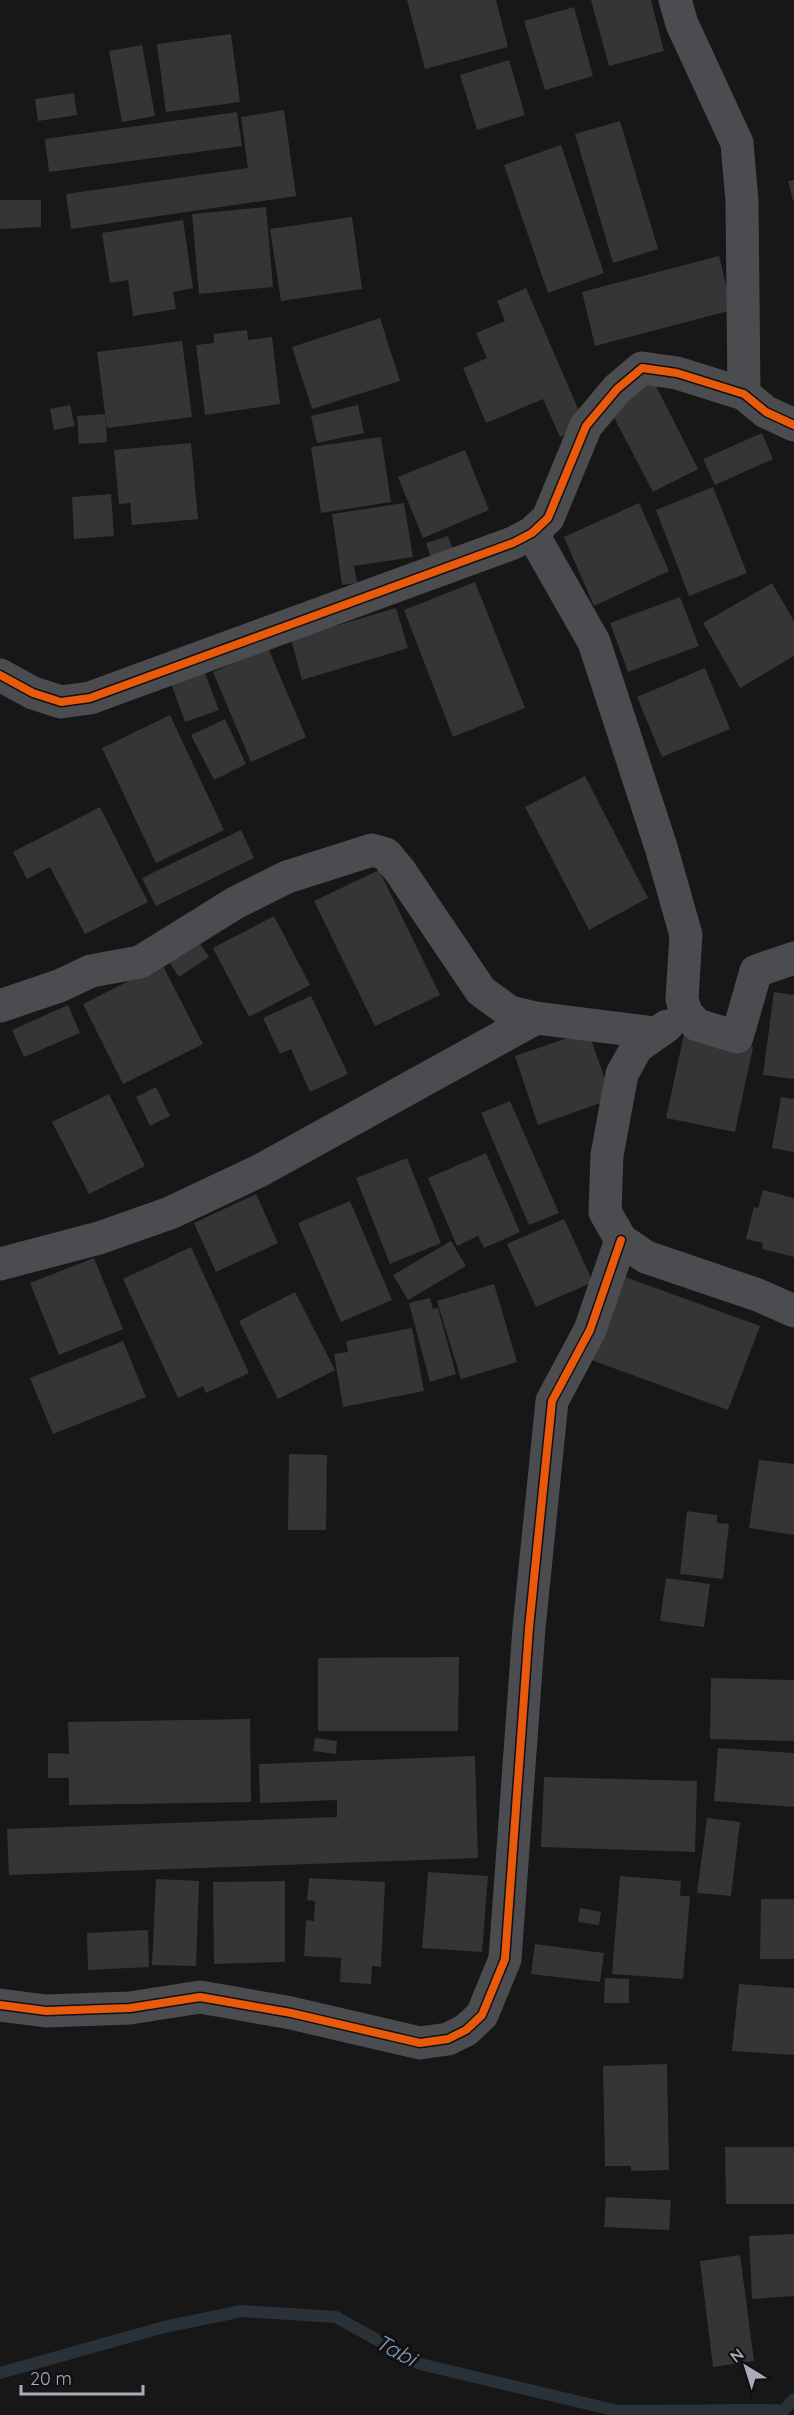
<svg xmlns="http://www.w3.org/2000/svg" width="794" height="2415" viewBox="0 0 794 2415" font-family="Quicksand,sans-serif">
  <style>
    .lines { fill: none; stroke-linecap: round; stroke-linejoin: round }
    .stream { stroke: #2a3239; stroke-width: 12 }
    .building { fill: #353536 }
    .minor { stroke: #4b4c50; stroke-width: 33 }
    .cycleway-casing { stroke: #111113; stroke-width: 11 }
    .cycleway { stroke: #e8590c; stroke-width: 8 }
    .labels { text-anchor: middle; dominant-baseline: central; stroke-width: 6; stroke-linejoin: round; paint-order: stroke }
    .water-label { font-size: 22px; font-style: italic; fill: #7f9bb3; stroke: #111113 }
  </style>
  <rect width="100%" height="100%" fill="#171717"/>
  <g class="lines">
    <path class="stream" d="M0,2373L164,2327L242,2311L336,2317L420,2364L618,2411L784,2410L794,2399"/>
  </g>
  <path class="building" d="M407,0H496L508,47L425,69Z
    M591,0H651L664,51L609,66Z
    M574,7L593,76L545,90L524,21Z
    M231,34L240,102L166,112L157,44Z
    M142,45L155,116L122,122L109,51Z
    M509,60L525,115L477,130L460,75Z
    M74,93L77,115L38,121L35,99Z
    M284,110L296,196L71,229L66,194L248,168L241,117Z
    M237,112L242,146L49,172L45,139Z
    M620,121L658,249L613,263L575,134Z
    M561,145L604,273L548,293L504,165Z
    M794,180V201H793L788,181Z
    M0,200H41V227L0,229Z
    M266,207L273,287L199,294L192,214Z
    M352,217L362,289L281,301L270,229Z
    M183,220L193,288L173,292L176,309L133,316L128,280L110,283L102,233Z
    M719,256L732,310L595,346L582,292Z
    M526,288L585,425L560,437L543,399L486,423L463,368L487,358L476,333L505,321L497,301Z
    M380,318L400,381L312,409L292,347Z
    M247,330L248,340L272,337L280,404L205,415L196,345L214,343V334Z
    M182,341L192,417L107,428L97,352Z
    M653,380L698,469L653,492L607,404Z
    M70,405L75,426L54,430L50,409Z
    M358,405L364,433L317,443L311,416Z
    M105,414L107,442L79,444L77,416Z
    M762,433L773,459L715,485L703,459Z
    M381,437L391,502L321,513L311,447Z
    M191,443L198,519L132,525L130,503L119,504L114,450Z
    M465,450L489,510L423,538L398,477Z
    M713,487L747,573L689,596L656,510Z
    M111,494L114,536L74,539L72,497Z
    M404,503L413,557L354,566L357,583L342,585L332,514Z
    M639,503L669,571L594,606L564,537Z
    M448,536L454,553L432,561L426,543Z
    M475,582L525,708L453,737L404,610Z
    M772,583L794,621V656L740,688L703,623Z
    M680,597L699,646L628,672L610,623Z
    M396,608L408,648L302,680L291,639Z
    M268,648L306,737L251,762L213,672Z
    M705,668L730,729L662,757L637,697Z
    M204,671L219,710L185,722L171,683Z
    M170,715L224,830L156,863L102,748Z
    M225,719L246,764L214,780L191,735Z
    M585,776L648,898L589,930L525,807Z
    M100,807L148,902L85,934L50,867L27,879L13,852Z
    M241,830L254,858L156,906L142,878Z
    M379,870L440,995L375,1026L314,901Z
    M274,916L310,985L249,1017L213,948Z
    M197,939L209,957L179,977L167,959Z
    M162,964L203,1044L123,1084L83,1004Z
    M774,992L794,995V1079L763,1075Z
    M311,996L348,1074L310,1092L291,1049L280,1054L263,1018Z
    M68,1005L80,1033L24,1057L12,1030Z
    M588,1031L612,1099L538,1125L515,1056Z
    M684,1034L753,1047L735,1132L666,1118Z
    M156,1087L170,1116L150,1126L136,1097Z
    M109,1094L145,1166L89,1194L52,1122Z
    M781,1097L794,1099V1152L772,1148Z
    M510,1101L559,1213L529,1225L481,1113Z
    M486,1153L520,1232L484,1248L478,1236L457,1246L428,1178Z
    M407,1158L441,1243L390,1264L356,1178Z
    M763,1190L794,1198V1257L762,1249L763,1243L746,1239L754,1207L758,1208Z
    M256,1194L278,1243L216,1272L194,1223Z
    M350,1201L392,1300L341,1322L298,1223Z
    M564,1219L593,1282L536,1307L507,1244Z
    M451,1241L466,1266L408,1300L393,1275Z
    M191,1247L249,1373L206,1393L203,1386L178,1398L123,1279Z
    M94,1258L123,1329L59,1355L30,1283Z
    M617,1274L760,1326L728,1410L586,1358Z
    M494,1284L517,1362L461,1379L437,1301Z
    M295,1292L335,1370L278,1399L239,1321Z
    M430,1298L433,1309L438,1308L456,1374L430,1382L409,1303Z
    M412,1328L424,1391L343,1407L334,1354L348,1352L346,1341Z
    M123,1341L146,1397L53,1434L30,1378Z
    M289,1454L327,1455L326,1530H288Z
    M759,1460L794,1464V1535L749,1528Z
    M687,1511L717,1515V1523L729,1524L723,1579L680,1574Z
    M666,1578L710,1584L704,1627L660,1621Z
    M459,1657L458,1731H318V1658Z
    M711,1678L794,1680V1741L710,1739Z
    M250,1719L251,1802L69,1805V1778H48V1753L69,1754L68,1722Z
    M315,1738L337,1741L336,1754L313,1751Z
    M718,1748L794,1753V1807L714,1801Z
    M475,1756L478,1858L9,1875L7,1829L337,1817V1800L260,1803L259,1764Z
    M544,1777L697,1781L695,1852L541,1847Z
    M707,1818L740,1822L731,1896L697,1893Z
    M428,1872L488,1876L482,1952L422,1948Z
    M620,1876L681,1881L680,1896H690L683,1979L612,1974Z
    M309,1878L385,1882L381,1967L372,1966L371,1984L340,1982L341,1958L304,1956L306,1920L314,1921L315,1901L307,1900Z
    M156,1879L199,1881L196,1966L152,1965Z
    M285,1881V1962L214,1964L213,1882Z
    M761,1899H794V1959H760Z
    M580,1908L601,1912L599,1925L578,1922Z
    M148,1930L149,1967L88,1970L87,1933Z
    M535,1944L604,1953L600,1982L531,1974Z
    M605,1978L629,1979V2003H604Z
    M739,1984L794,1988V2055L732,2051Z
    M667,2064L669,2170L631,2171V2166H605L603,2066Z
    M725,2147H794V2204H726Z
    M606,2197L671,2200L669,2230L604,2227Z
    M794,2234V2296L752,2299L749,2236Z
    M740,2255L754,2361L713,2367L700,2261Z"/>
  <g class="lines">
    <path class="minor" d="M675,0L682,24L737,143L742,201L744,394
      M532,533L594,642L661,847L686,935L682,999L686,1013L697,1025L737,1037L756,971L794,958
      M0,675L33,693L61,702L90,698L513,543L532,533L548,518L586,426L617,389L642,368L677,373L744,394L766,412L794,425
      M0,1006L59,986L91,971L140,962L235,903L287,877L372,850L386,854L400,871L481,991L510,1012L536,1018L655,1033
      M667,1026L637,1047L622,1074L607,1155L605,1212L621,1240L646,1257L758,1295L794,1311
      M0,1264L99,1238L170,1213L259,1171L536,1018
      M0,2005L46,2011L130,2008L200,1997L291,2013L420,2043L448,2039L466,2030L482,2015L505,1959L529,1628L552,1401L590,1330L621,1240"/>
    <defs>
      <path id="cycleway" d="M0,675L33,693L61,702L90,698L513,543L532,533L548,518L586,426L617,389L642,368L677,373L744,394L766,412L794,425
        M0,2005L46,2011L130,2008L200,1997L291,2013L420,2043L448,2039L466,2030L482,2015L505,1959L529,1628L552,1401L590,1330L621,1240"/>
    </defs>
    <use href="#cycleway" class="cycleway-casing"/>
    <use href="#cycleway" class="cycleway"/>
  </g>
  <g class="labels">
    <g class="water-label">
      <text transform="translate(396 2350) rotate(28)">Tabi</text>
    </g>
  </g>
  <g transform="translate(746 2367) rotate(322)" stroke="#111113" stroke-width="4.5" paint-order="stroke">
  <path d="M0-4.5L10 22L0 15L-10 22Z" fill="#a8adb8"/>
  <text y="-9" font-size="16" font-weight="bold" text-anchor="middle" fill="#a8adb8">N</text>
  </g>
  <path d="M21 2385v9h122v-9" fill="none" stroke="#a8adb8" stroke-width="3"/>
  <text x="30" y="2385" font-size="18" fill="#a8adb8" stroke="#111113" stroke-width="4.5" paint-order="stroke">20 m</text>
</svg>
